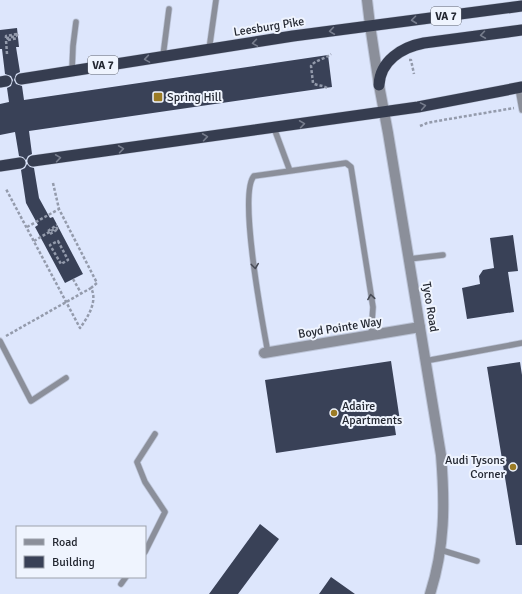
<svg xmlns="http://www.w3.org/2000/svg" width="522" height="594" viewBox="0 0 522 594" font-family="Signika,sans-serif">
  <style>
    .building { fill: #394157 }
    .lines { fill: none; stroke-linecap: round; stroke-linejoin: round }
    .service-casing { stroke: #bcc4d7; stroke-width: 7 }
    .minor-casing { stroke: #bcc4d7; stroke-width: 12 }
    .tertiary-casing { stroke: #bcc4d7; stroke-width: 12 }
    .trunk-casing { stroke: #bcc4d7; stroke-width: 12 }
    .path { stroke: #949bac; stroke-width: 2.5; stroke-dasharray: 3 2; stroke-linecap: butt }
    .service { stroke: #8b8f9a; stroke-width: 5.5 }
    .minor { stroke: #8b8f9a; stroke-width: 10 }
    .tertiary { stroke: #8b8f9a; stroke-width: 10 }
    .trunk { stroke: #363d50; stroke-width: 11 }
    .oneway { stroke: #777d8d }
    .oneway2 { stroke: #474b56 }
    .poi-dot { fill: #9b7b25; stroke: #eff4fe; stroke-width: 1.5 }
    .labels { text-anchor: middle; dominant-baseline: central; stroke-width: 4; stroke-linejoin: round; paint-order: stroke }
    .shield { fill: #eff4fe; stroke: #60646e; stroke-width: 1 }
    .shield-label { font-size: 11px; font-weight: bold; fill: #232731 }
    .street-label { font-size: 12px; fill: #232731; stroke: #eff4fe }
    .poi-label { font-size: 12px; fill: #232731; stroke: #eff4fe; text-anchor: start }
  </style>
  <rect width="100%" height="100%" fill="#dde6fc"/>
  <path class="building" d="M17,28L19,47H16L20,72L16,74L14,80L16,84L22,86L24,100L328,55L332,87L29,131L32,154L28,156L26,160L23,157L19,156L15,132L0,135V104L9,102L7,88L11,86L13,80L11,76L5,74L2,49H0V30Z
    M27,164L30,167L34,168L39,198L50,218L53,217L83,274L65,283L35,227L38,225L26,203L21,170L25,168Z
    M513,235L518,271L508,272L514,312L467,319L462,288L480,284L479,276L483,270L494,268L490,238Z
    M391,361L400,421L394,422L396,435L276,453L265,380Z
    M520,362L522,375V545H516L487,367Z
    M260,524L279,539L238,594H209Z
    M331,577L355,594H319Z"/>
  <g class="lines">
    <defs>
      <path id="service" d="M209,50L216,0
        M163,56L169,9
        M72,70L73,46L76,22
        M518,88L522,110
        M274,128L290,171L346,163L351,167L373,307L371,336
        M409,259L443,255
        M0,341L31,401L66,378
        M268,353C263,326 238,193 254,176L290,171
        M425,361L522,343
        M441,550L477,561
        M145,552L165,512L145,482L137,462L155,434
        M121,584L126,577"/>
      <path id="minor" d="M367,0L370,25
        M264,353L420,327"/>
      <path id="tertiary" d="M370,25L379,85L388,133L441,455C445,504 445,547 430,594"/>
      <path id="trunk" d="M21,79L293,36L522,6
        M0,82L6,81
        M379,85C380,61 402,47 424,43L522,30
        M33,161L418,107L522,87
        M0,166L20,163"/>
    </defs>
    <use href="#service" class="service-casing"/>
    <use href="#minor" class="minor-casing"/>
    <use href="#tertiary" class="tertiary-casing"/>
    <use href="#trunk" class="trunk-casing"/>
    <path class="path" d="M6,38V36L17,34
      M8,40L18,38
      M7,54L6,40L8,38L16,36L18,34
      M409,60H411L414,74
      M327,88C323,85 317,86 313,83L311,66C315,60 325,59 331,54
      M420,126L427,123L443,120L514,108
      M53,183L59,209L97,283L91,288
      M27,227L59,209
      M48,231L57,225
      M50,234L58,229
      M34,241L56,228L59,229
      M58,241L68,260L61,264L50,245Z
      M73,279L81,293
      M6,336L91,288C98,301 88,317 80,328L6,189"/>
    <use href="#service" class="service"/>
    <use href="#minor" class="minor"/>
    <use href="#tertiary" class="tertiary"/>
    <use href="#trunk" class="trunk"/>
  </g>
  <defs><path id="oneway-chevron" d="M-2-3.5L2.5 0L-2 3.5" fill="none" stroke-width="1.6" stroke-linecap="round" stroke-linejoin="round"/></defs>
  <g class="oneway">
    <use href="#oneway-chevron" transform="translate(414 20) rotate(173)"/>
    <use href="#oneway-chevron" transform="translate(332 31) rotate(172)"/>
    <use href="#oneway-chevron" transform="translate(483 35) rotate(172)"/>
    <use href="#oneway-chevron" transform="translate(255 43) rotate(171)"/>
    <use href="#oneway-chevron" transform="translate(147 59) rotate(171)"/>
    <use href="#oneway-chevron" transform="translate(423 106) rotate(-10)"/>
    <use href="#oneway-chevron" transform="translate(302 124) rotate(-8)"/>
    <use href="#oneway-chevron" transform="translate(205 137) rotate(-8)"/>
    <use href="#oneway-chevron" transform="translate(121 149) rotate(-8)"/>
    <use href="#oneway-chevron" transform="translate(58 158) rotate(-8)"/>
  </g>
  <g class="oneway2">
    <use href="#oneway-chevron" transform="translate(255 266) rotate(83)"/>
    <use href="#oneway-chevron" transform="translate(371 297) rotate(-99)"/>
  </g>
  <g class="poi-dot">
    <rect x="153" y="92" width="10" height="10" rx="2"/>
    <circle cx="334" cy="413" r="4"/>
    <circle cx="513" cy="467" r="4"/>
  </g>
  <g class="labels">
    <g class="shield">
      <rect x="431" y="7" width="30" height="18" rx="3"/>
      <rect x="88" y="56" width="30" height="18" rx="3"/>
    </g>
    <g class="shield-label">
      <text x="446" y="16">VA 7</text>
      <text x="103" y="65">VA 7</text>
    </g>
    <g class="street-label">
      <text transform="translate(269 27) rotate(-9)">Leesburg Pike</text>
      <text transform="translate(430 307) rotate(81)">Tyco Road</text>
      <text transform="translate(340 328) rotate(-9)">Boyd Pointe Way</text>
    </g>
    <g class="poi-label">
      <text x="167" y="97">Spring Hill</text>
      <text x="342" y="406">Adaire<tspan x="342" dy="14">Apartments</tspan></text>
      <text x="505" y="460" text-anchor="end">Audi Tysons<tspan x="505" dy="14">Corner</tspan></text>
    </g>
  </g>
  <rect x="16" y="526" width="130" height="52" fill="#eff4fe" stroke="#9da2ac"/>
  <rect x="24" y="539" width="20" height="6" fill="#8b8f9a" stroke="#9da2ac"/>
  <text x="52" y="546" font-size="12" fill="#232731">Road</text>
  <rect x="24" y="556" width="20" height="12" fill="#394157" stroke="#9da2ac"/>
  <text x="52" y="566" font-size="12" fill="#232731">Building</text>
</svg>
